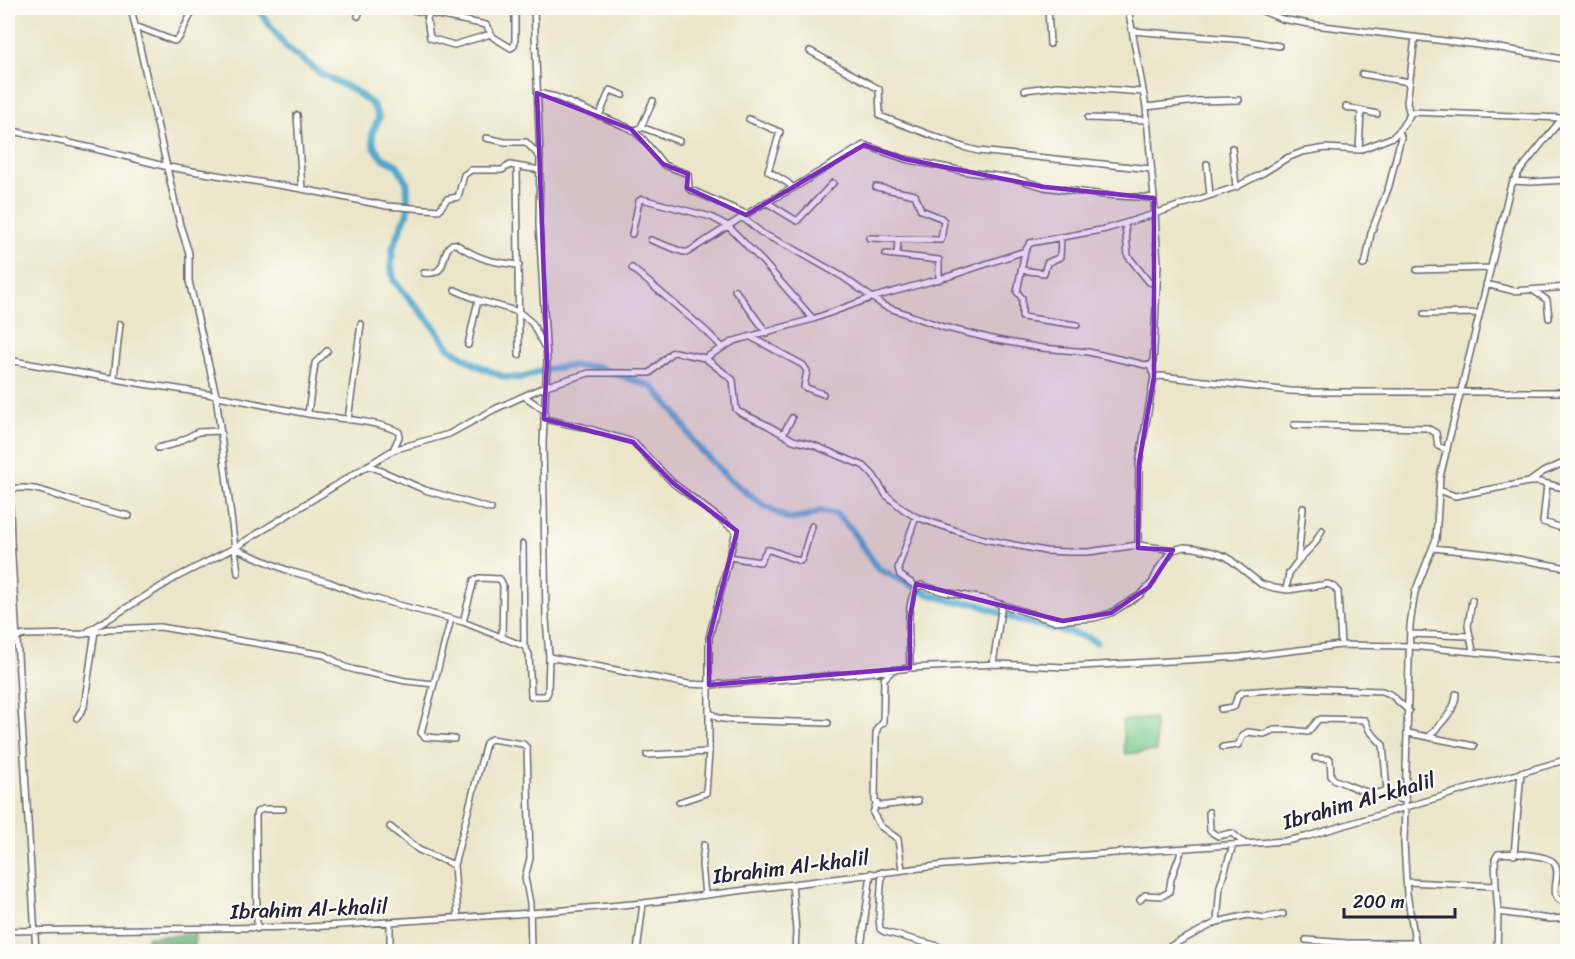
<svg xmlns="http://www.w3.org/2000/svg" width="1575" height="959" viewBox="0 0 1575 959" font-family="Sriracha,sans-serif">
  <style>
    .green { fill: #78cb8d; stroke: #4d7664; stroke-width: 1.5 }
    .forest { fill: #62af78; stroke: #42685a; stroke-width: 1.5 }
    .lines { fill: none; stroke-linecap: round; stroke-linejoin: round }
    .river { stroke: #4ea9cc; stroke-width: 7 }
    .minor-casing { stroke: #68676d; stroke-width: 8 }
    .minor { stroke: #fff; stroke-width: 5 }
    .marked { fill: #7b2cbf; fill-opacity: 0.2; stroke: #7b2cbf; stroke-width: 4.5; stroke-linejoin: round }
    .labels { text-anchor: middle; dominant-baseline: central; stroke-width: 4.5; stroke-linejoin: round; paint-order: stroke }
    .street-label { font-size: 21px; fill: #22223b; stroke: #fdfcf7 }
  </style>
  <rect width="100%" height="100%" fill="#fdfcf7"/>
  <filter id="ink" filterUnits="userSpaceOnUse"><feTurbulence type="fractalNoise" baseFrequency=".0167" numOctaves="2"/><feDisplacementMap in="SourceGraphic" scale="12" xChannelSelector="R" yChannelSelector="G"/><feConvolveMatrix kernelMatrix="1 2 1 2 8 2 1 2 1" color-interpolation-filters="sRGB"/></filter>
  <filter id="wash" filterUnits="userSpaceOnUse"><feTurbulence type="fractalNoise" baseFrequency=".008" numOctaves="4" result="noise"/><feDisplacementMap in="SourceGraphic" scale="24" xChannelSelector="R" yChannelSelector="G"/><feGaussianBlur stdDeviation="1.35" result="paint"/><feColorMatrix in="noise" values="0 0 0 0 0 0 0 0 0 0 0 0 0 0 0 0 0 1.4 0 .05"/><feComposite in="paint" operator="in"/></filter>
  <g filter="url(#wash)">
    <rect width="100%" height="100%" fill="#ebe6c9"/>
    <path class="green" d="M1154,718L1157,751L1125,754L1122,721Z"/>
    <path class="forest" d="M195,934V951H147V937Z"/>
    <g class="lines">
      <path class="river" d="M257,8L287,48L320,73L355,91L373,105L379,118L372,133L374,147L383,158L397,165L407,183L408,211L393,247L391,266L394,281L431,323L449,348L476,365L504,377L521,378L544,370L567,366L597,367L653,387L676,414L696,445L729,479L763,505L789,519L805,517L821,511L836,514L852,530L877,568L929,594L956,602L975,603L1017,620L1084,636L1096,642"/>
    </g>
  </g>
  <g filter="url(#ink)">
    <g class="lines">
      <defs>
        <path id="minor" d="M131,8L180,225L189,253V281L216,395L238,573
          M404,8L486,25L493,37L511,48L514,46L515,41V8
          M432,8L427,19L430,38L454,45L491,34
          M534,8L540,157L539,224L547,361L543,443L546,619L549,657
          M1048,8L1050,44
          M1128,8L1146,107L1154,198L1158,264L1154,347L1153,362L1150,366
          M1255,8L1282,19L1315,25L1494,47L1568,60
          M358,16L361,8
          M135,26L174,41L179,38L191,14
          M1132,31L1245,40L1279,46
          M810,51L879,89L880,116L963,147L978,151L1151,169
          M1362,74L1409,82
          M1025,90L1058,86L1143,92
          M537,93L556,97L631,129L643,139L664,165L688,174L689,189L746,214
          M1146,107L1197,101L1239,100
          M1346,107L1377,114
          M297,115L302,189
          M1410,115L1407,103L1415,37
          M599,116L610,90L623,95
          M1088,118L1147,120
          M749,119L780,132L768,171L788,183L793,188
          M641,127L653,101
          M8,130L92,148L168,167L302,189L387,206L439,210L447,199L458,197L464,175L471,170H502L510,165L540,170
          M634,131L641,127L679,141
          M486,138L505,142H526L540,157
          M1232,148L1236,187
          M1359,150L1361,111
          M1207,164L1210,195
          M517,166L519,355
          M1513,181L1531,182L1568,180
          M876,187L915,195L921,210L941,218L944,221L941,240L898,239L897,254
          M766,202L797,221L833,183
          M742,217L763,234L794,249L843,277L884,306L943,327L996,340L1042,348L1088,352L1150,366L1154,377L1161,376L1290,391L1316,392H1568
          M1125,224L1128,256L1149,282L1156,284
          M632,234L639,201L642,199L711,217L728,226L764,263L813,319
          M869,238L898,239
          M651,240L683,252H688L758,207L793,188L864,145L905,159L968,172L1017,179L1044,187L1104,195L1154,198
          M1025,251L1017,292L1022,298V317L1077,325
          M886,254L939,260V280
          M1363,265L1366,261L1371,233L1389,186L1401,137L1399,131
          M632,268L706,331L722,347
          M1021,270L1044,273L1047,263L1060,257L1061,237
          M1417,270L1490,268
          M424,273C450,276 439,253 452,244H456C480,260 491,262 519,265
          M1486,284L1514,291L1568,287
          M455,290L478,300L519,312L532,323L544,346
          M735,290L767,333
          M1534,291L1547,300L1549,318
          M1424,314L1479,313
          M751,337L803,365L807,371L804,387L823,394
          M468,345L478,300
          M705,358L734,341L813,319L871,298L950,276L1025,251L1030,243L1106,229L1154,214L1236,187L1263,173L1287,158L1302,152L1326,148L1359,150L1393,137L1399,131L1412,112L1563,118
          M8,360L149,385C203,391 255,404 308,414C332,418 380,421 399,432V437L393,450
          M114,378L120,324
          M524,396L544,410
          M308,413L315,363L327,351
          M544,419L583,427L633,442L673,483L736,531L709,638V752L706,793L679,802
          M348,420L361,324
          M1294,425L1427,428L1436,433L1438,446L1447,450
          M783,434L792,418
          M8,448L11,541L36,952
          M158,448L174,444L198,432L220,431
          M368,465L425,490L491,509
          M1529,482L1543,472L1568,461
          M1547,484L1543,522L1568,530
          M10,489C35,485 48,493 70,500C89,506 109,511 129,516
          M1439,490L1455,496L1529,482H1539L1568,489
          M916,517L898,568L900,575L917,587
          M523,544L524,646L529,654L531,696H546L548,692L549,657L688,684L709,685L855,674L910,668L997,664L1064,667L1240,657L1341,645L1410,646L1568,661
          M1138,545L1139,463L1154,377
          M234,548L289,571L329,582L361,595L463,622L524,646
          M1433,548L1489,554L1568,568
          M729,557L760,562L767,550H770L800,561L802,559L812,526
          M1299,560L1315,543L1322,530
          M1286,590L1289,573L1298,561L1303,508
          M1472,600L1468,626L1473,651
          M451,619L421,733L425,737L454,739
          M463,622L474,580L479,578L500,579L503,585L502,638
          M84,634L175,578L234,548L393,450L449,434L495,409L546,386L589,373H650L671,353L675,352L705,358L733,380L736,409L739,412L767,425L793,440L813,445L864,466L873,475L886,495L903,509L916,517L963,533L984,539L1045,551L1068,552H1088L1138,545L1173,550L1184,547L1195,548L1213,552L1227,557L1261,584L1274,588L1288,590L1328,584L1334,587L1338,592L1341,645
          M1410,634L1469,636
          M17,637L25,635L84,634L108,629L160,627L325,655L345,667L355,670L406,681L434,684
          M993,664L1002,604
          M910,668C910,645 904,605 917,587L921,585L944,592L984,599L1054,621L1094,618L1111,613L1140,595L1152,583L1159,568L1173,550
          M893,670L884,679L883,723L878,727L876,733L875,801L880,806L918,801
          M1221,709L1234,707L1238,695L1243,692L1300,688L1382,691L1390,694L1409,711
          M709,712L718,718L730,720L828,723
          M77,718L84,707L95,631
          M1408,733L1474,746
          M1429,737C1440,724 1456,711 1456,694
          M1223,747L1238,745L1243,735L1248,732L1264,734L1274,730H1290L1308,732L1318,720L1321,719L1365,720L1369,730L1383,745L1387,790L1398,799L1406,800
          M647,755L709,752
          M1315,758L1330,759L1331,776L1335,780C1351,785 1371,799 1387,790
          M876,804L873,813L880,826L898,839L902,870
          M1209,812L1210,831L1218,836L1232,833L1244,843
          M390,827L419,850L454,865
          M704,845L702,864L705,895
          M1514,855L1521,772
          M882,872L879,917L880,929L885,932L938,946L939,952
          M1407,882L1496,886L1495,859L1498,854C1509,853 1547,854 1554,863C1564,876 1543,899 1568,903
          M792,884L796,931L795,952
          M1496,886L1498,912L1550,919L1568,918
          M1140,900L1145,895L1162,896L1169,892L1171,879L1182,849
          M458,918L454,865L486,743L491,739L523,744L527,748L530,858L525,878L530,903L531,952
          M1217,922L1248,915L1264,918L1283,914
          M257,929L256,816L257,812L263,809H283
          M8,931L309,927L531,913L643,903L944,865L1285,841L1305,837L1568,759
          M862,940L871,873
          M1306,940L1347,943H1415
          M390,952V922
          M637,952L643,903
          M995,952V950
          M1159,952L1217,922L1220,886L1233,845
          M1417,952L1407,894L1404,843L1410,625L1415,592L1436,539L1440,477L1510,188L1519,172L1568,111
          M1497,952L1498,912"/>
      </defs>
      <use href="#minor" class="minor-casing"/>
      <use href="#minor" class="minor"/>
    </g>
  </g>
  <path class="marked" d="M537,93L631,129L663,164L688,174L687,188L746,215L864,145L905,159L1044,187L1154,198V377L1139,463L1138,548L1173,550L1149,587L1111,613L1063,621L916,584L910,617V668L709,685V638L737,531L673,483L633,442L544,419L547,361Z"/>
  <g class="labels">
    <g class="street-label">
      <text transform="translate(1359 801) rotate(-16)">Ibrahim Al-khalil</text>
      <text transform="translate(791 867) rotate(-7)">Ibrahim Al-khalil</text>
      <text transform="translate(309 909) rotate(-2)">Ibrahim Al-khalil</text>
    </g>
  </g>
  <rect width="1575" height="959" fill="none" stroke="#fdfcf7" stroke-width="30"/>
  <path d="M1344 908v9h111v-9" fill="none" stroke="#22223b" stroke-width="3"/>
  <text x="1353" y="908" font-size="18" fill="#22223b" stroke="#fdfcf7" stroke-width="4.5" paint-order="stroke">200 m</text>
</svg>
